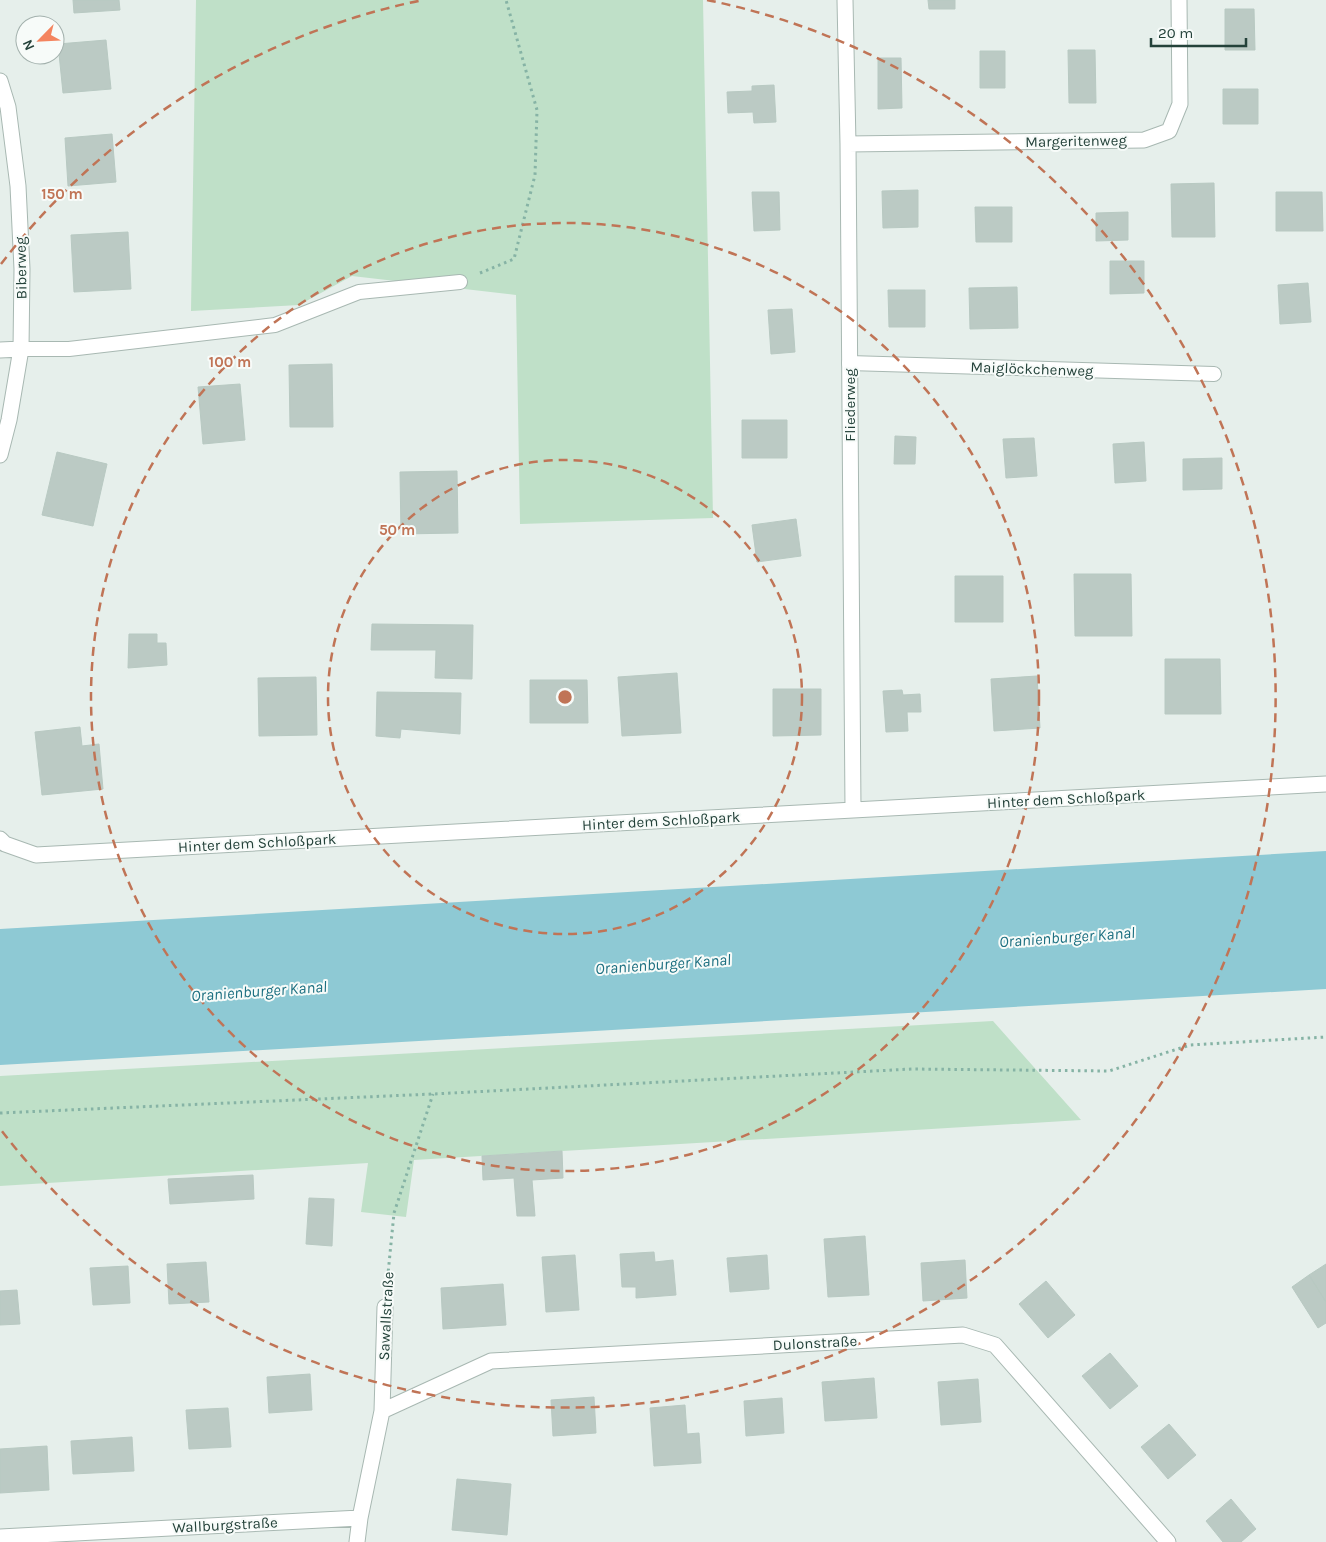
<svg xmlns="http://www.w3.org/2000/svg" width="1326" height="1542" viewBox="0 0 1326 1542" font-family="Karla,sans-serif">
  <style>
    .green { fill: #bfe0c8 }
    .water { fill: #8ec9d4 }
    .building { fill: #bbcac4; stroke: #b8c9c2 }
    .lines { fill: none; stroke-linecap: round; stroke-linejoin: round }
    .service-casing { stroke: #a8b8b2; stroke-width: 16 }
    .minor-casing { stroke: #a8b8b2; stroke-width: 17 }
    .path { stroke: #86b3a5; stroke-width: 3; stroke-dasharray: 2.5 4; stroke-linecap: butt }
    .service { stroke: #fff; stroke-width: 14 }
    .minor { stroke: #fff; stroke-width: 15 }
    .ring { fill: none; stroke: #c07456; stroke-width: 2.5; stroke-dasharray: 9 6 }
    .labels { text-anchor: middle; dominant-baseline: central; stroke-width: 4; stroke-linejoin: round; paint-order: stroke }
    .street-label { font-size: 15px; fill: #24423a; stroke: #f7fbf9 }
    .water-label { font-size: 16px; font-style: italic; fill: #1c6f80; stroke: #f7fbf9 }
    .centre { fill: #c07456; stroke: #f7fbf9; stroke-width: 2.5 }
    .ring-label { font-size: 15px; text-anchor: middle; font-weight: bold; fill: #c07456; stroke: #f7fbf9; stroke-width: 4; stroke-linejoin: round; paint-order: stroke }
  </style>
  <rect width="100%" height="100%" fill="#e6efeb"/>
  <path class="green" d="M196,0H703L713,518L520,524L516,295L352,276L299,305L191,311Z
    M993,1021L1081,1120L414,1160L406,1217L361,1212L368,1163L0,1186V1076Z"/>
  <path class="water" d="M1326,851V989L0,1065V929Z"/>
  <path class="building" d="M73,0H119L120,10L74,13Z
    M928,0H955V9H929Z
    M1225,9H1254L1255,50H1225Z
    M106,40L111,89L63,93L58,44Z
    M1068,50H1095L1096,103H1069Z
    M980,51H1005V88H980Z
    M878,58H901L902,108L878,109Z
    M774,85L776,122L754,123L753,112L728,113L727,92L752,91V86Z
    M1223,89H1258V124H1223Z
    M112,134L116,182L68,186L65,138Z
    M1214,183L1215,237H1172L1171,184Z
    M918,190V227L883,228L882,191Z
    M752,192H779L780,230L754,231Z
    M1276,192H1322L1323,231H1276Z
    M975,207H1012V242H976Z
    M1128,212V240L1096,241V213Z
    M128,232L131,289L74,292L71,235Z
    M1110,261H1144V293L1110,294Z
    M1308,283L1311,322L1280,324L1278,285Z
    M1017,287L1018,328L970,329L969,288Z
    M888,290H925V327H889Z
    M792,309L795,352L771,354L768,310Z
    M332,364L333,427H290L289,365Z
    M240,384L245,440L203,444L198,387Z
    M742,420H787V458H742Z
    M895,436L916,437L915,464H894Z
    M1034,438L1037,476L1006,478L1003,439Z
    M1144,442L1146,481L1115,483L1113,444Z
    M57,452L107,464L93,526L42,515Z
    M1222,458V489L1183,490V459Z
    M457,471L458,533L401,534L400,472Z
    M796,519L801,556L757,562L752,525Z
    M1074,574H1131L1132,636H1075Z
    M955,576H1003V622H955Z
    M372,624L473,625L472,679L435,678L436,650H371Z
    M129,634H157V643H166L167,665L128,668Z
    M1165,659H1220L1221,714H1165Z
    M677,673L681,733L622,736L618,677Z
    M1037,676L1040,728L994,731L991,679Z
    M316,677L317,735L259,736L258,678Z
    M530,680H587L588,723H530Z
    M773,689H821V735L773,736Z
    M902,690L903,695L920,694L921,712H907L908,731L886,732L883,691Z
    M377,692L461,693L460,734L401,729L400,738L376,736Z
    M80,727L82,746L99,744L103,789L42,795L35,732Z
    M562,1151L563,1178L532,1180L535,1216H517L514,1178L483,1180L482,1156Z
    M253,1175L254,1199L170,1204L168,1179Z
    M309,1198L334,1199L332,1246L306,1244Z
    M865,1236L869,1295L828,1297L824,1239Z
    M654,1252L655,1262L673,1260L676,1295L636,1298V1287H622L620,1254Z
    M575,1255L579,1310L546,1312L542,1257Z
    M767,1255L769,1289L730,1292L727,1258Z
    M965,1260L967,1298L923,1301L921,1263Z
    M206,1262L209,1302L169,1304L167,1264Z
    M1326,1264V1302L1309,1275Z
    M128,1266L130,1303L93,1305L90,1268Z
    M1309,1275L1326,1302V1323L1318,1328L1292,1287Z
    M1046,1281L1075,1315L1048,1338L1019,1304Z
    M503,1284L506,1325L443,1329L441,1288Z
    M17,1290L20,1324L0,1325V1291Z
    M1110,1353L1138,1386L1110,1409L1082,1376Z
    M310,1374L312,1410L269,1413L267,1377Z
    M874,1378L877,1418L825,1421L822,1382Z
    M978,1379L981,1422L941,1425L938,1382Z
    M594,1397L596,1433L553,1436L551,1400Z
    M782,1398L784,1433L746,1436L744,1401Z
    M685,1405L687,1434L699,1433L701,1463L654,1466L650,1408Z
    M228,1408L231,1447L189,1449L186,1410Z
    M1169,1424L1196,1455L1168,1479L1141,1447Z
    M132,1437L134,1471L73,1474L71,1441Z
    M47,1446L49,1490L0,1493V1449Z
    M457,1479L511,1484L507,1535L452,1530Z
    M1231,1499L1256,1529L1241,1542H1223L1206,1521Z"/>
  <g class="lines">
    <defs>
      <path id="service" d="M21,349H69L275,325L359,292L460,282
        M849,363L1214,374"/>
      <path id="minor" d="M845,0L848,144L853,810
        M0,81L8,107L18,186L22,269L21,349L9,420L0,455
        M848,144L1144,140L1169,131L1180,104L1179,0
        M0,350L21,349
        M0,839L5,844L36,855L1326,784
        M382,1411L491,1361L963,1335L995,1345L1168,1542
        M0,1537L360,1518
        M357,1542L360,1518L382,1411L385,1307"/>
    </defs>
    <use href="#service" class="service-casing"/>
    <use href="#minor" class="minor-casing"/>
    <path class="path" d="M480,273L514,259L535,175L537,110L506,0
      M0,1113L433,1094L912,1069L1109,1071L1190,1045L1326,1037
      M387,1284L394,1213L433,1094"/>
    <use href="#service" class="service"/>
    <use href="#minor" class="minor"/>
  </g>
  <g class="ring">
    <circle cx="565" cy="697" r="237"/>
    <circle cx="565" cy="697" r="474"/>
    <path d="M1 264A711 711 0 0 1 423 0M707 0A711 711 0 1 1 1 1130"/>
  </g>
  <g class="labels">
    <g class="street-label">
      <text transform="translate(1076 141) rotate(-1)">Margeritenweg</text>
      <text transform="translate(21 268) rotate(-91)">Biberweg</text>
      <text transform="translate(1032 369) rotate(2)">Maiglöckchenweg</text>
      <text transform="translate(850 405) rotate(-90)">Fliederweg</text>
      <text transform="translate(1066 799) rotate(-3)">Hinter dem Schloßpark</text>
      <text transform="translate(661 821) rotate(-3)">Hinter dem Schloßpark</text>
      <text transform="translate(257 843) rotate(-3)">Hinter dem Schloßpark</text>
      <text transform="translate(386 1316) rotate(-87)">Sawallstraße</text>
      <text transform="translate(815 1343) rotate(-3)">Dulonstraße</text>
      <text transform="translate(225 1525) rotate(-3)">Wallburgstraße</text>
    </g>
    <g class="water-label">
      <text transform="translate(1067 937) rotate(-4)">Oranienburger Kanal</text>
      <text transform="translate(663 964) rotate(-4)">Oranienburger Kanal</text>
      <text transform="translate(259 991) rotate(-4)">Oranienburger Kanal</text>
    </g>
  </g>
  <circle cx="565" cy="697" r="8" class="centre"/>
  <g class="ring-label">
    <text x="62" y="199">150 m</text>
    <text x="230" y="367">100 m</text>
    <text x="397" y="535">50 m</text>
  </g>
  <g transform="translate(40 40) rotate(246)"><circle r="24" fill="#f7fbf9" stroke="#a3b1ad"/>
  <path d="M0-4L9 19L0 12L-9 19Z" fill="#f4845f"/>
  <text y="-8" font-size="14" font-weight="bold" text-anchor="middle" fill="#24423a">N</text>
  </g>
  <path d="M1151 38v8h95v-8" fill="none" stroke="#24423a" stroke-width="2.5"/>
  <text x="1158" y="38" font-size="15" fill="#24423a" stroke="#f7fbf9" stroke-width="4" paint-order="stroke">20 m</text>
</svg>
